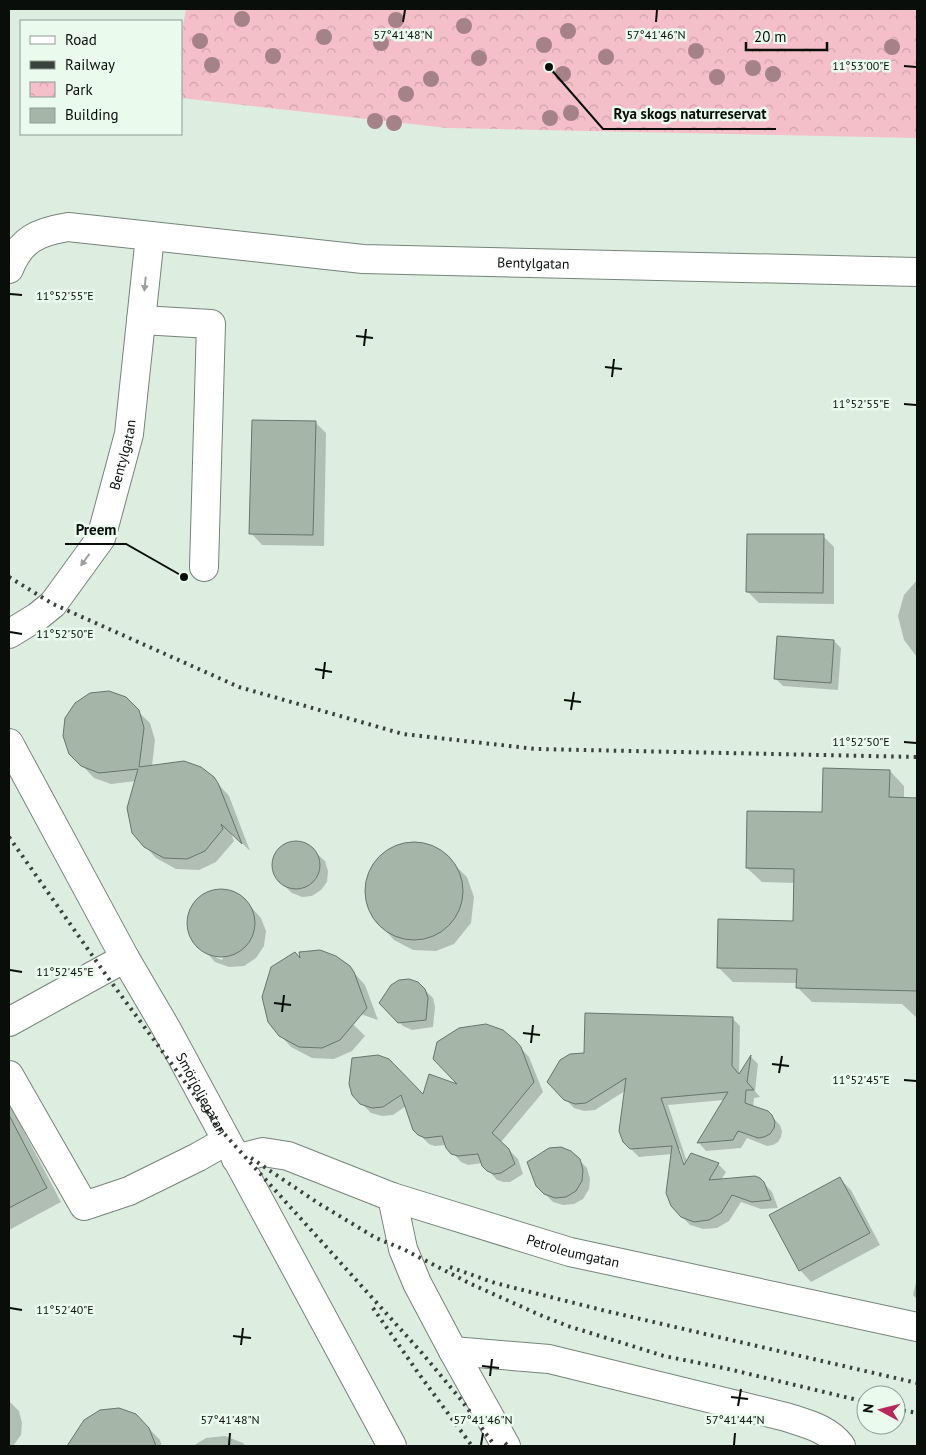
<svg xmlns="http://www.w3.org/2000/svg" width="926" height="1455" viewBox="0 0 926 1455" font-family="'PT Sans',sans-serif">
  <style>
    .park { fill: url(#park-crowns) }
    .shadow { fill: #0003; fill-rule: evenodd }
    .building { fill: #a5b5a8; stroke: #67766a }
    .lines { fill: none; stroke-linecap: round; stroke-linejoin: round }
    .minor-casing { stroke: #758478; stroke-width: 30 }
    .minor { stroke: #fff; stroke-width: 28 }
    .rail { stroke: #3a423c; stroke-width: 4; stroke-dasharray: 2.5 5; stroke-linecap: butt }
    .tree { fill: #a48288 }
    .oneway { fill: #9d9f9d }
    .ticks { fill: none; stroke: #090e0a; stroke-width: 2 }
    .labels { text-anchor: middle; dominant-baseline: central; stroke-width: 5; stroke-linejoin: round; paint-order: stroke }
    .street-label { font-size: 14px; fill: #090e0a; stroke: #eafbee }
    .ticks-label { font-size: 12px; text-anchor: middle; fill: #090e0a; stroke: #eafbee; stroke-width: 5; stroke-linejoin: round; paint-order: stroke }
    .leader { fill: none; stroke: #090e0a; stroke-width: 2 }
    .callout-dot { fill: #090e0a; stroke: #eafbee; stroke-width: 2 }
    .callout-label { font-size: 15px; text-anchor: middle; font-weight: bold; fill: #090e0a; stroke: #eafbee; stroke-width: 5; stroke-linejoin: round; paint-order: stroke }
  </style>
  <defs>
    <pattern id="park-crowns" width="20" height="18" patternUnits="userSpaceOnUse" patternTransform="scale(1.25)"><rect width="20" height="18" fill="#f4bfc9"/><path d="M2 6a3 3 0 1 1 6 0M12 15a3 3 0 1 1 6 0" fill="none" stroke="#d0a3ab"/></pattern>
  </defs>
  <rect width="100%" height="100%" fill="#ddeee1"/>
  <path class="park" d="M186,9H917V138L447,128L181,98V36Z"/>
  <path class="shadow" d="M315,422L326,433L324,546L262,545L251,533Z
    M823,536L834,547V604L759,603L748,592Z
    M917,580V657L904,640L898,616L904,595Z
    M834,641L841,648L838,690L783,686L775,678Z
    M125,699L150,723L155,740L152,766L213,778L229,796L250,851L230,831L234,841L216,862L199,870L176,869L156,858L145,846L136,781L111,784L94,778L70,753Z
    M890,771L904,786V799H917V1018L902,1004L812,1002L798,988V983L733,982L718,967L795,922V883L762,882L747,868L823,814Z
    M299,842L309,846L317,854L325,861L328,871L327,882L321,890L312,896L302,897L292,893L276,878L273,868L275,857L280,849L289,843Z
    M421,843L438,849L467,877L474,897L471,923L454,944L436,951L413,950L394,940L371,914L366,889L371,869L382,855L395,847Z
    M225,890L239,895L251,907L261,918L266,931L264,946L256,958L244,966L229,967L215,962L208,954L222,960L223,957L203,950L193,940L188,926L190,911L198,899L211,891Z
    M303,962L349,967L365,985L378,1020L334,1005L365,1036L352,1051L334,1059L312,1058L291,1047L280,1035Z
    M418,983L433,998L435,1007L433,1027L412,1030L403,1026L381,1003Z
    M732,1018L740,1026L739,1076L751,1057L758,1064L755,1091L760,1097L754,1098L753,1107L767,1112L780,1125L782,1131L781,1137L778,1142L773,1145L767,1146L747,1138L741,1148L706,1151L699,1143L724,1100L668,1105L687,1162L718,1164L726,1172L721,1180L760,1179L772,1192L778,1208L761,1209L741,1202L729,1221L717,1228L703,1229L690,1225L672,1206V1154L639,1157L624,1142L625,1091L595,1110L584,1111L574,1108L548,1082L585,1054ZM679,1149H680L687,1171L679,1156Z
    M515,1042L529,1057L543,1092L501,1142L518,1159L523,1174L510,1182H504L497,1180L482,1163L468,1165L461,1162L446,1145L435,1146L429,1144L414,1129L406,1106L393,1115L382,1116L371,1113L353,1095L350,1084L424,1097L461,1087Z
    M9,1103L61,1202L9,1230Z
    M571,1152L587,1168L590,1179L589,1189L583,1199L574,1204L563,1205L553,1202L537,1186Z
    M839,1178L851,1190L880,1245L811,1282L800,1270Z
    M917,1279V1299L913,1295Z
    M9,1401L19,1411L22,1423L21,1435L13,1446H9Z
    M136,1415L160,1440L162,1446H74L75,1436Z
    M225,1436L243,1443L246,1446H193L206,1438Z"/>
  <path class="building" d="M252,420L316,421L313,535L249,534Z
    M747,534H824L823,593L746,592Z
    M777,636L834,640L831,683L774,679Z
    M109,691L126,697L139,710L144,728L139,767L184,761L201,767L214,777L218,783L242,844L221,824L223,829L205,851L187,859L164,858L144,847L132,833L127,808L138,769L99,773L81,766L69,754L63,736L65,718L75,703L90,693Z
    M823,768L890,770L889,797L917,798V991L796,988L797,969L717,968L718,919L793,921L794,869L746,868L747,811L822,812Z
    M272 865a24 24 0 1 1 48 0a24 24 0 1 1-48 0Z
    M365 891a49 49 0 1 1 98 0a49 49 0 1 1-98 0Z
    M187 923a34 34 0 1 1 68 0a34 34 0 1 1-68 0Z
    M320,950L336,956L350,966L354,972L367,1008L340,1040L322,1048L299,1047L279,1036L268,1022L262,997L271,967L295,952L300,958L299,952Z
    M409,979L418,982L425,989L428,998L426,1020L398,1023L379,1003L391,985L399,980Z
    M585,1013L733,1017L732,1066L739,1074L751,1055L747,1082L754,1090H746L745,1103L768,1111L772,1115L775,1122L774,1128L770,1134L764,1137L758,1138L738,1131L733,1140L697,1143L728,1092L661,1098L684,1165L691,1153L719,1163L709,1180L755,1176L760,1178L764,1182L771,1200L752,1202L732,1195L721,1213L709,1220L694,1222L681,1217L671,1206L666,1193L672,1146L630,1149L623,1142L619,1131L626,1078L586,1103L575,1104L564,1100L547,1082L560,1060L570,1054L584,1053Z
    M486,1024L503,1030L516,1041L521,1047L534,1082L492,1133L509,1149L515,1164L501,1173L494,1174L487,1171L482,1166L478,1154L458,1156L451,1154L446,1148L442,1136L425,1138L418,1135L413,1130L401,1095L383,1107L372,1108L360,1104L352,1095L349,1084L352,1058L378,1055L389,1059L423,1094L429,1074L457,1084L433,1059L437,1042L459,1028Z
    M9,1115L47,1188L9,1208Z
    M561,1147L571,1151L580,1159L583,1170L582,1181L576,1191L566,1197L555,1198L544,1194L536,1186L527,1162L549,1148Z
    M840,1177L870,1233L799,1271L769,1215Z
    M119,1408L136,1414L149,1428L156,1446H67L84,1420L100,1410Z"/>
  <g class="lines">
    <defs>
      <g id="minor">
        <path id="s1" d="M9,269C21,239 38,232 68,227L363,259L917,272"/>
        <path d="M141,320L211,324L204,567"/>
        <path id="s2" d="M9,634L37,617L53,604L101,538L129,434L150,236"/>
        <path id="s3" d="M9,743L125,958L166,1028L392,1446"/>
        <path d="M9,1022L125,958"/>
        <path d="M9,1075L84,1206L129,1191L198,1157L226,1141"/>
        <path id="s4" d="M236,1159L263,1152L288,1156L392,1197L570,1252L917,1327"/>
        <path d="M392,1197L403,1249L417,1283L453,1351L549,1359L786,1417C807,1424 827,1428 841,1446"/>
        <path d="M453,1351L506,1446"/>
      </g>
    </defs>
    <use href="#minor" class="minor-casing"/>
    <use href="#minor" class="minor"/>
    <path class="rail" d="M9,577L53,604L239,687L403,734L536,749L917,757
      M9,837L106,975L219,1128L422,1353L462,1401L495,1446
      M251,1158L318,1203L376,1238L403,1249L471,1284L540,1315L568,1326L664,1356L724,1368L866,1402
      M450,1267L495,1283L606,1311L917,1383
      M373,1308L419,1374L472,1446
      M896,1409L917,1413
      M505,1443L508,1446"/>
  </g>
  <g class="tree">
    <circle cx="242" cy="19" r="8"/>
    <circle cx="396" cy="20" r="8"/>
    <circle cx="464" cy="26" r="8"/>
    <circle cx="568" cy="31" r="8"/>
    <circle cx="324" cy="37" r="8"/>
    <circle cx="200" cy="41" r="8"/>
    <circle cx="381" cy="43" r="8"/>
    <circle cx="544" cy="45" r="8"/>
    <circle cx="892" cy="47" r="8"/>
    <circle cx="696" cy="51" r="8"/>
    <circle cx="273" cy="56" r="8"/>
    <circle cx="606" cy="57" r="8"/>
    <circle cx="479" cy="58" r="8"/>
    <circle cx="212" cy="65" r="8"/>
    <circle cx="753" cy="68" r="8"/>
    <circle cx="563" cy="74" r="8"/>
    <circle cx="773" cy="74" r="8"/>
    <circle cx="717" cy="77" r="8"/>
    <circle cx="431" cy="79" r="8"/>
    <circle cx="406" cy="94" r="8"/>
    <circle cx="571" cy="113" r="8"/>
    <circle cx="550" cy="118" r="8"/>
    <circle cx="375" cy="121" r="8"/>
    <circle cx="394" cy="123" r="8"/>
  </g>
  <defs><path id="oneway-solid" d="M-6-.8H1V-3.2L6.5 0L1 3.2V.8H-6Z" transform="scale(1.25)"/></defs>
  <g class="oneway">
    <use href="#oneway-solid" transform="translate(145 284) rotate(96)"/>
    <use href="#oneway-solid" transform="translate(85 560) rotate(126)"/>
  </g>
  <path class="ticks" d="M403,22L405,10M656,22L657,10M904,66L916,67M10,294L22,295M356,336L373,338M364,346L366,329M605,367L622,369M612,377L614,359M904,404L916,405M10,632L22,634M315,669L332,672M323,679L325,662M564,700L581,702M571,710L574,692M904,742L916,743M10,970L22,972M274,1003L291,1005M282,1012L284,995M523,1033L540,1035M531,1043L533,1025M772,1064L789,1066M779,1073L782,1056M904,1080L916,1081M10,1308L22,1310M233,1336L251,1338M241,1345L243,1328M482,1366L499,1368M490,1376L492,1359M731,1397L748,1399M738,1406L741,1389M229,1445L230,1433M481,1445L483,1433M734,1445L735,1433"/>
  <g class="labels">
    <g class="street-label">
      <text stroke="none"><textPath href="#s1" startOffset="544">Bentylgatan</textPath></text>
      <text stroke="none"><textPath href="#s2" startOffset="221">Bentylgatan</textPath></text>
      <text stroke="none"><textPath href="#s3" startOffset="400">Smörjoljegatan</textPath></text>
      <text stroke="none"><textPath href="#s4" startOffset="354">Petroleumgatan</textPath></text>
    </g>
  </g>
  <g class="ticks-label">
    <text x="403" y="39">57°41'48"N</text>
    <text x="656" y="39">57°41'46"N</text>
    <text x="861" y="70">11°53'00"E</text>
    <text x="65" y="300">11°52'55"E</text>
    <text x="861" y="408">11°52'55"E</text>
    <text x="65" y="638">11°52'50"E</text>
    <text x="861" y="746">11°52'50"E</text>
    <text x="65" y="976">11°52'45"E</text>
    <text x="861" y="1084">11°52'45"E</text>
    <text x="65" y="1314">11°52'40"E</text>
    <text x="230" y="1424">57°41'48"N</text>
    <text x="483" y="1424">57°41'46"N</text>
    <text x="735" y="1424">57°41'44"N</text>
  </g>
  <path class="leader" d="M549 67L603 129H776M184 577L126 544H65"/>
  <g class="callout-dot">
    <circle cx="549" cy="67" r="5"/>
    <circle cx="184" cy="577" r="5"/>
  </g>
  <g class="callout-label">
    <text x="690" y="119">Rya skogs naturreservat</text>
    <text x="96" y="535">Preem</text>
  </g>
  <rect width="926" height="1455" fill="none" stroke="#090e0a" stroke-width="20"/>
  <rect x="20" y="20" width="162" height="115" fill="#eafbee" stroke="#909c93"/>
  <rect x="30" y="36" width="25" height="8" fill="#ffffff" stroke="#909c93"/>
  <text x="65" y="45" font-size="15" fill="#090e0a">Road</text>
  <rect x="30" y="61" width="25" height="8" fill="#3a423c" stroke="#909c93"/>
  <text x="65" y="70" font-size="15" fill="#090e0a">Railway</text>
  <rect x="30" y="82" width="25" height="15" fill="url(#park-crowns)" stroke="#909c93"/>
  <text x="65" y="95" font-size="15" fill="#090e0a">Park</text>
  <rect x="30" y="108" width="25" height="15" fill="#a5b5a8" stroke="#909c93"/>
  <text x="65" y="120" font-size="15" fill="#090e0a">Building</text>
  <g transform="translate(881 1410) rotate(277)"><circle r="24" fill="#eafbee" stroke="#909c93"/>
  <path d="M0-4L9 19L0 12L-9 19Z" fill="#b8295a"/>
  <text y="-8" font-size="14" font-weight="bold" text-anchor="middle" fill="#090e0a">N</text>
  </g>
  <path d="M746 42v8h81v-8" fill="none" stroke="#090e0a" stroke-width="2.5"/>
  <text x="754" y="42" font-size="15" fill="#090e0a" stroke="#eafbee" stroke-width="4" paint-order="stroke">20 m</text>
</svg>
